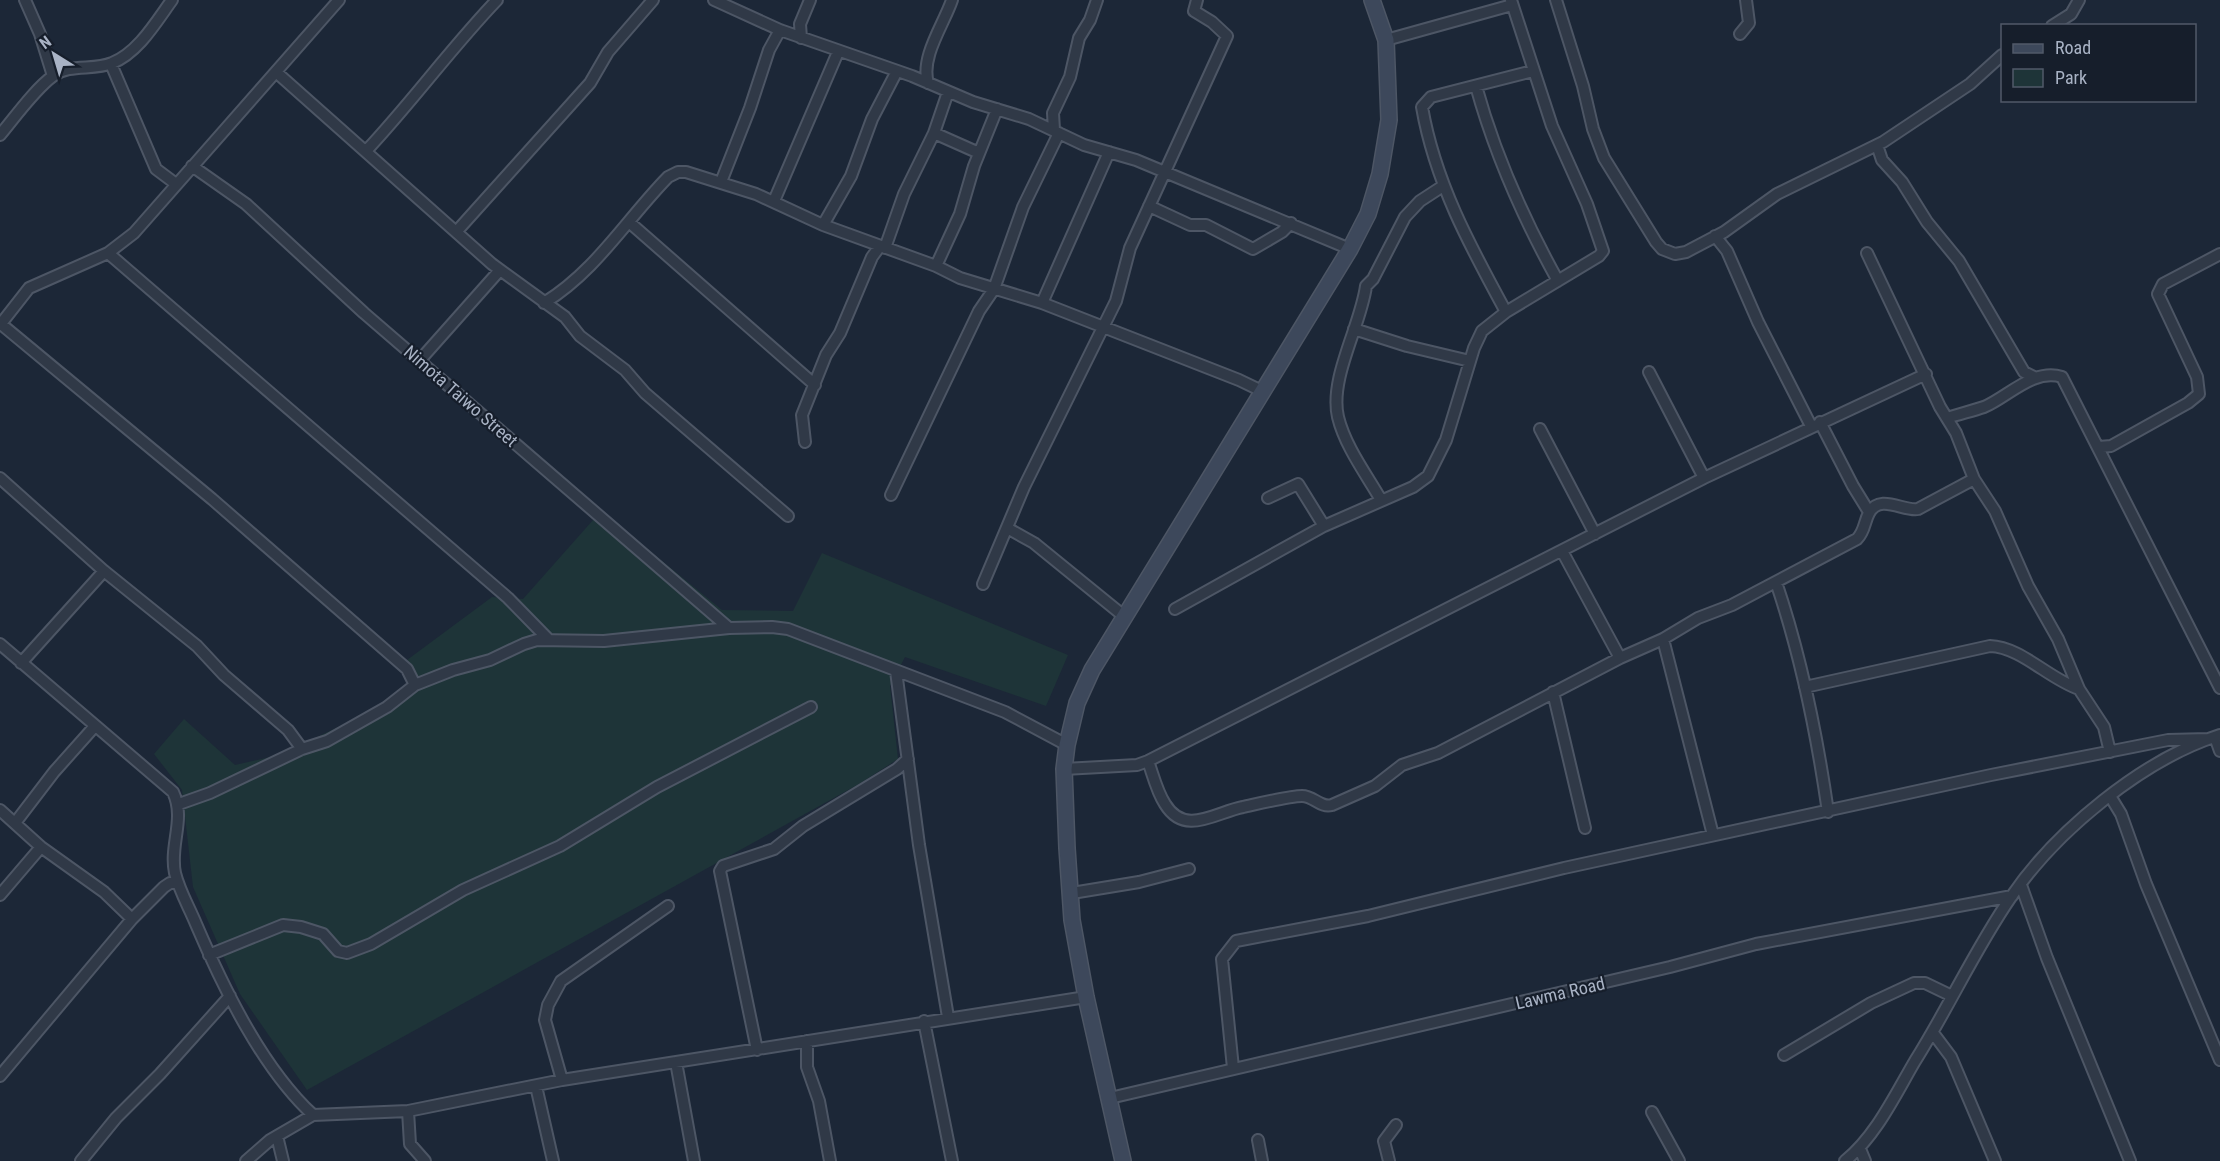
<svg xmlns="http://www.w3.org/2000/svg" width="2220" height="1161" viewBox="0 0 2220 1161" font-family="'Roboto Condensed',sans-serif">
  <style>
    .green { fill: #1e3438 }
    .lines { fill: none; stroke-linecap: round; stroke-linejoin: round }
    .street-casing { stroke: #4d5665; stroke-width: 14 }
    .secondary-casing { stroke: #4d5665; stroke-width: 18 }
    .street { stroke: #303947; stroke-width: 10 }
    .secondary { stroke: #3d485b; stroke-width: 15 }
    .labels { text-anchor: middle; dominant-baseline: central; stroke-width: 4.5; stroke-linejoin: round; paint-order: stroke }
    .street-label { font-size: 18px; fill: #a9b3c5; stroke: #161e2b }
  </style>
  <rect width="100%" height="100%" fill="#1c2737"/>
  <path class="green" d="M601,511L722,610L793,611L822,553L1068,655L1046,706L905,657L890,686L898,759L859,784L307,1090L240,994L193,887L182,790L154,754L184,719L235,765L279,755L410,693L407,660L492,597L523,599Z"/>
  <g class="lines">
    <defs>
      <path id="street" d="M25,0L40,34L53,76
        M714,0L780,30L912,76L973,102L1029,119L1084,145L1136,160L1350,249
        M1556,0L1583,86L1593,129L1604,158L1656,242L1662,249L1675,254L1686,252L1724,232L1777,194L1883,142L1970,84L2002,55
        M2052,26L2071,14L2079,0
        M1740,34L1749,23L1746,0
        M801,38L800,24L810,0
        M1386,40L1512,5
        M111,64L156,169L176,184
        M276,72L492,264L565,317L580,336L625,370L645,393L788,516
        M928,83C920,57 944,24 952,0
        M1476,86C1495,155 1523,218 1558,281
        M1054,130L1053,113L1070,77L1079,38L1090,20L1097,0
        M934,133L979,153
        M0,135C15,117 35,89 53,76C70,63 93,71 112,63C138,53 156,22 172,0
        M1877,145L1882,160L1902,182L1927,222L1959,261L2024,372L2036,378
        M366,151C412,102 451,48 497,0
        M192,166L246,204L364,313L729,628
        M721,182L750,108L769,50L780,30
        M774,201L838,52
        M1149,206L1190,225H1206L1253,249L1282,232L1291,223
        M629,222L815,385
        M823,225L851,176L872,119L897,71
        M457,231L590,83L608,52L653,0
        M1715,236L1727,251L1758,322L1811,426
        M885,248L904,194L934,133L948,92
        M108,253L508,598L549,640
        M1867,253L1940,407L1956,433L1974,479L1995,511L2028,586L2058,639L2079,689L2104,727L2110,752
        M936,266L960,214L974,166L997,109
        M544,303C596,271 626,220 668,177L678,172H686L756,194L823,225L936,266L960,278L1042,303L1239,380L1264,392
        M1042,303L1109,152
        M1506,312C1470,246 1435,182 1422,107L1431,97L1533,71
        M1,324L212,499L407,669L415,685
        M0,325L29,288L108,253L134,233L339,0
        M1354,329L1407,346L1470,361
        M420,360L500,270
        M1649,372L1704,478
        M1947,418C1959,414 1972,411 1984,407C2008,397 2033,368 2062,377L2220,688
        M1820,422L1853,486L1869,512
        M1540,429L1595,534
        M805,442L802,415L826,355L840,333L872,257L880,246
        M2099,447L2111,446L2188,403L2199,394L2197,377L2158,294L2163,284L2220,254
        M0,478L104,571L197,646L224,675L288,730L302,749
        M891,495L979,311L994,289L1023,207L1059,133
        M1268,498L1298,484L1324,526
        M1381,500C1366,474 1345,446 1338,417C1329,378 1361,325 1366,286L1373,279L1405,217L1420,201L1443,186
        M1007,528L1034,543L1125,617
        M1562,551L1620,658
        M1776,582C1801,656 1817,735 1828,812
        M983,584L1024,487L1116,301L1130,248L1227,36L1212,22L1194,11L1197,0
        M1175,609L1324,526L1413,487L1428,476L1446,440L1474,348L1482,331L1506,312L1599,256L1603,251L1587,204L1552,126L1511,0
        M1663,639L1713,835
        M0,644L173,792C186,819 169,845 175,873C179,890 189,907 196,924C223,987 262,1068 313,1115L408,1111L562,1080L1086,997
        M21,663L104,571
        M896,671L919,845L948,1017
        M1805,687L1990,646C2021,647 2049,679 2079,689
        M1553,692L1585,828
        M2215,737L2220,751
        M1148,761C1153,775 1157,792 1165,804C1185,837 1216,812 1243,807C1257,804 1290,796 1302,796C1314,796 1320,808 1332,805L1375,786L1402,765L1438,753L1620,658L1663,639L1698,618L1732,605L1857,539C1865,531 1864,522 1869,513C1880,493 1904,512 1918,509L1974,479
        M1064,769L1137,765L1148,761L1704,478L1926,374
        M2110,796L2121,814L2146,884L2220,1060
        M179,804L210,793L302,749L327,741L387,707L415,685L453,670L490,660L524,644L537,640L604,641L729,628L772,627L788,629L1005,712L1067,745
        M0,810L41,847L104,892L132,919
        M15,823L54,772L95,726
        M2021,885L2047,958L2130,1161
        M1072,893L1139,882L1189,869
        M0,895L41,847
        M209,955L283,925L301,927L323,934L338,951L347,953L371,944L463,890L560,846L657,787L811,707
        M924,1021L952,1161
        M1933,1033L1951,1057L1995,1161
        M807,1041V1067L819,1101L830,1161
        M757,1050L720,871L723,866L774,849L803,826L897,769L908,759
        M1784,1055L1871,1003L1914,983H1925L1952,996
        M676,1062L694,1161
        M1233,1068L1222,959L1236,941L1368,916L1564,868L1991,775L2168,740L2208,739
        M0,1076L132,919L164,887L170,883H178
        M562,1080L545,1020L548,1005L561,981L668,906
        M536,1086L553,1161
        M1110,1098L1670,967L1756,944L2012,896
        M408,1111L410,1144L425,1161
        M1652,1112L1679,1161
        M277,1136L283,1161
        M1258,1140L1262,1161
        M1860,1149L1865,1161
        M81,1161L116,1118L160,1074L230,996
        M246,1161L270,1140L313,1115
        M1389,1161L1384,1141L1396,1125
        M1845,1161C1876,1136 1895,1095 1915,1061C1949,1007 1975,949 2011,897C2056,831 2143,759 2220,735"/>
      <path id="secondary" d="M1123,1161L1086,997L1072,920L1067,848L1064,769L1067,745L1077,703L1092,670L1350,249L1368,214L1380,174L1389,120L1386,40L1372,0"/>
    </defs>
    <use href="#street" class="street-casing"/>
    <use href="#secondary" class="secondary-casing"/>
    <use href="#street" class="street"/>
    <use href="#secondary" class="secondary"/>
  </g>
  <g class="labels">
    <g class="street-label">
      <text transform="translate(461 396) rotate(41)">Nimota Taiwo Street</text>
      <text transform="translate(1560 993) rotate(-13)">Lawma Road</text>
    </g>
  </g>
  <rect x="2001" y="24" width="195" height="78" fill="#161e2b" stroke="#515a69" stroke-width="1.5"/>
  <rect x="2013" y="44" width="30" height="9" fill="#3d485b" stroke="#515a69" stroke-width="1.5"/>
  <text x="2055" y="54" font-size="18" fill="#a9b3c5">Road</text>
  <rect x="2013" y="69" width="30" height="18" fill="#1e3438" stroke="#515a69" stroke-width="1.5"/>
  <text x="2055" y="84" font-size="18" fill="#a9b3c5">Park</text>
  <g transform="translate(54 54) rotate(323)" stroke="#161e2b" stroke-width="4.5" paint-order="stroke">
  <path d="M0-4.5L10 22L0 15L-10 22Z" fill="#a9b3c5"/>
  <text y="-9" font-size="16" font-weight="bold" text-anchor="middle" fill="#a9b3c5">N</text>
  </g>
</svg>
